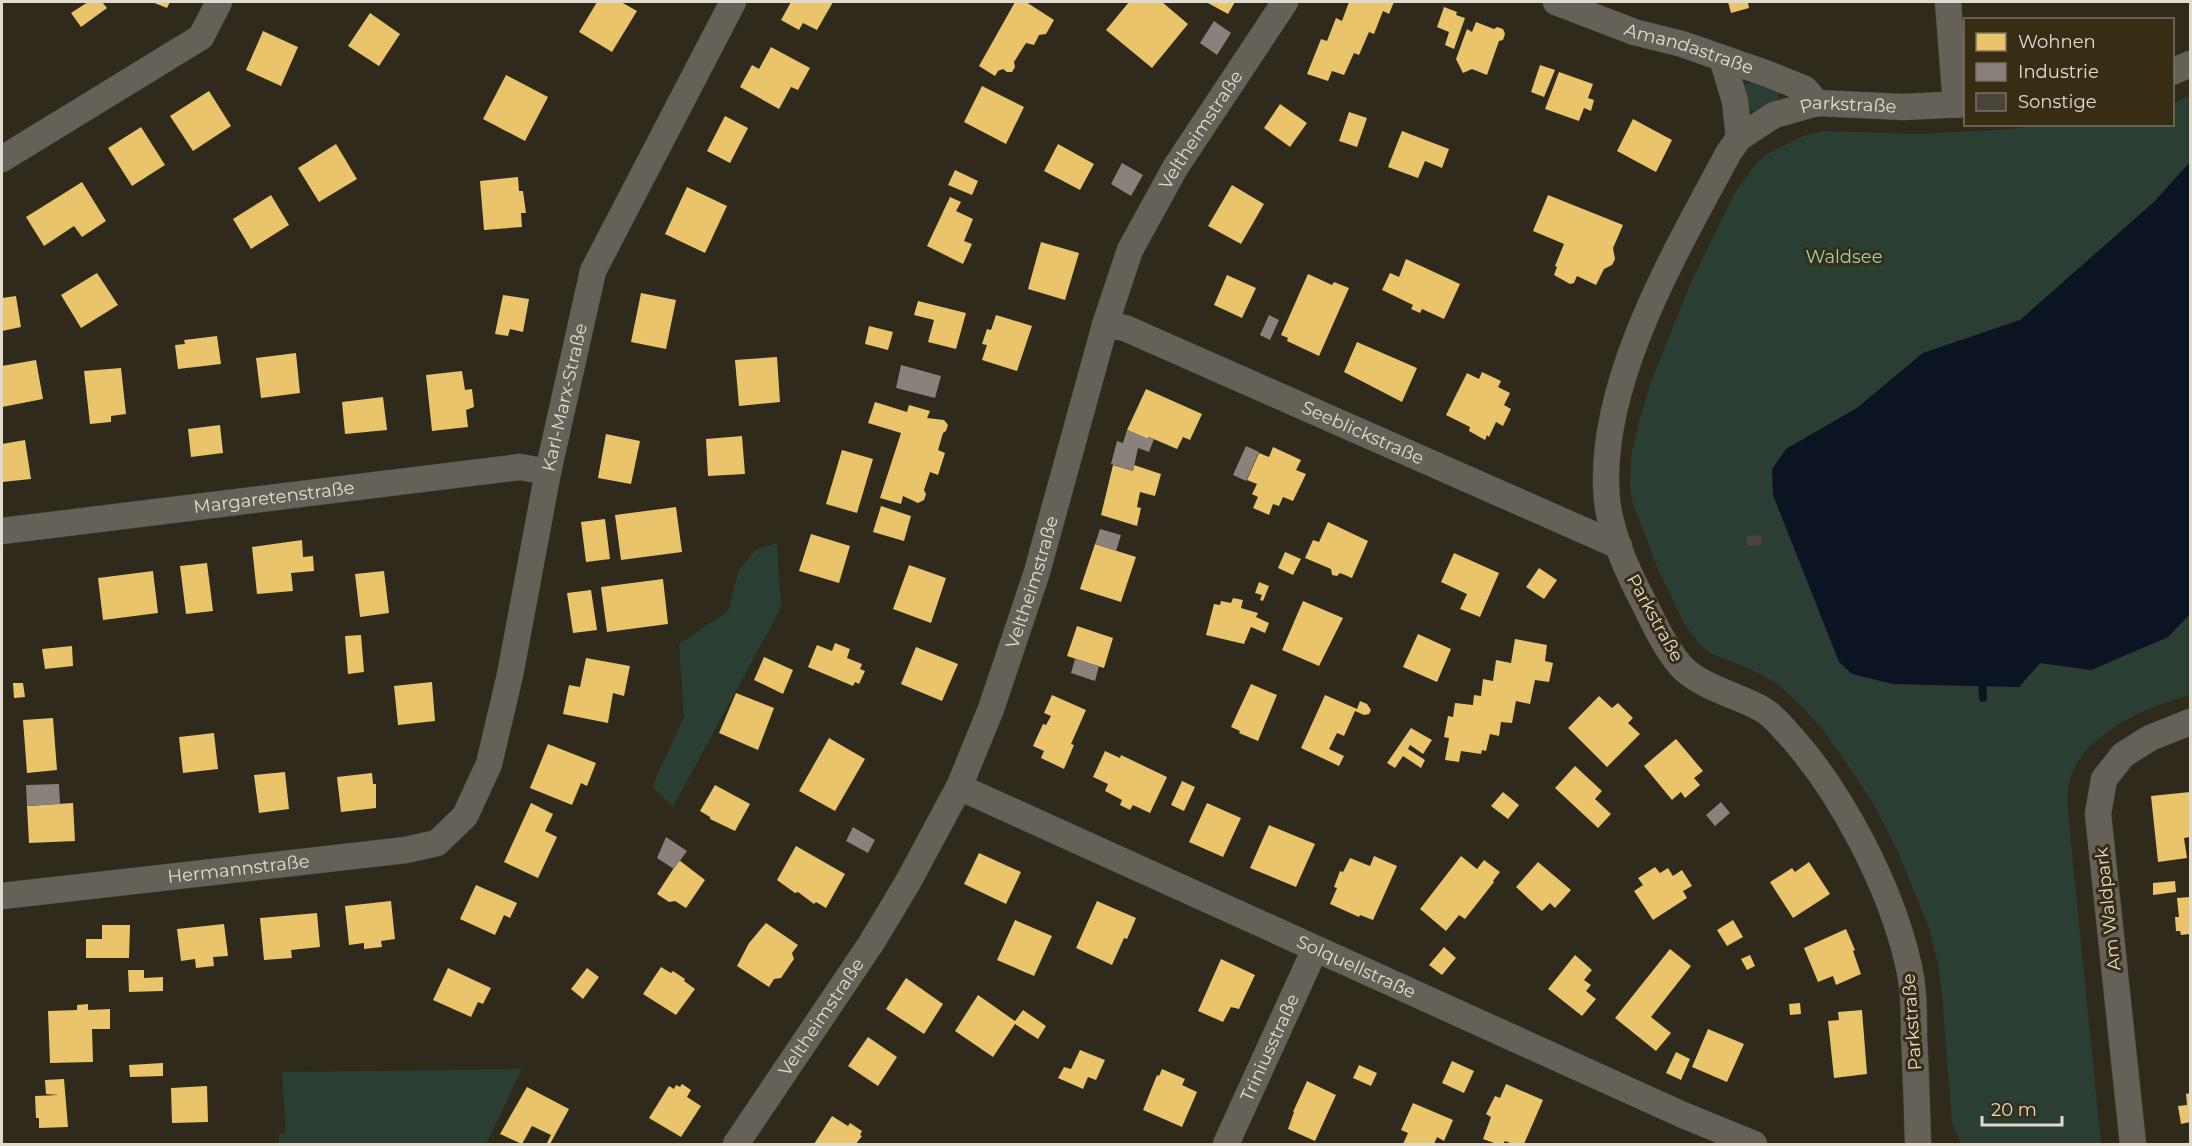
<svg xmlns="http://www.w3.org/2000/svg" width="2192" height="1146" viewBox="0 0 2192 1146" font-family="Montserrat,sans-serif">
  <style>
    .green { fill: #2b3e33 }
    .water { fill: #0c1423 }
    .homes { fill: #e9c46a }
    .industry { fill: #8a817c }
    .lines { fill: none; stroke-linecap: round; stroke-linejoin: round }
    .stream { stroke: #0c1423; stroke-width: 8 }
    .building { fill: #4a453a }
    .minor-casing { stroke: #4b463b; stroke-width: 27 }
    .minor { stroke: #666158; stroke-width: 26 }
    .labels { text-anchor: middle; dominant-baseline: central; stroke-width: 6; stroke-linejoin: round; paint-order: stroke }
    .street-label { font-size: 18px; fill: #e2dbcd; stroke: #372d14 }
    .park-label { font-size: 18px; fill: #98d2b7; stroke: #372d14 }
  </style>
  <rect width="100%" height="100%" fill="#2f2a1c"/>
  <path class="green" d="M1755,83L1777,91L1779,97C1774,104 1759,112 1751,111C1745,105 1741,91 1745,84Z
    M2190,96V162L2154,202L2020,320L1923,353L1857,408L1786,449L1893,684L2019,687L2040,663L2091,670L2168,637L2190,614V695C2148,706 2078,735 2069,784C2067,793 2068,803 2068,812L2101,1144H1961L1952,1123L1942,994L1937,959L1928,925L1897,850L1873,803L1847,764L1823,730L1799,704L1776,683L1752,670L1710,653L1700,645L1685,625L1659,572L1633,504L1630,488L1631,456L1639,421L1651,381L1692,280L1734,194L1754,166L1767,154L1803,136L1823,131L1921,134L2012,129L2050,124H2172L2173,103Z
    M777,543L781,608L673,807L652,786L684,717L679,644L728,611L739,570L755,550Z
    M522,1069L486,1144H279V1133H286L282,1072Z"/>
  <path class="water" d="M2190,162V614L2168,637L2091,670L2040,663L2019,687L1893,684L1852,674L1839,662L1773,495L1772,469L1786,449L1857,408L1923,353L2020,320L2154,202Z"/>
  <path class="homes" d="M88,2H102L107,8L81,27L71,13Z
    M152,2H170L167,8Z
    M597,2H621L637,11L612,52L579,32Z
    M791,2H833L817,30L803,23L799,30L781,20Z
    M1015,2H1026L1054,20L1046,34L1039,35L1034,45L1026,43L1014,62L1015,67L1012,72H1007L1003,69L998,71L995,76L979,66Z
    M1129,2H1162L1188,24L1152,68L1106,30Z
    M1206,2H1235L1228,14Z
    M1349,2H1394L1389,14L1383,11L1374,34L1369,32L1359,55L1354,53L1344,75L1332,71L1328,81L1307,74L1321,39L1327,41L1336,18L1342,21Z
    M1728,2H1753L1748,3L1749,8L1731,13Z
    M1444,7L1457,12L1456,15L1465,18L1454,49L1445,45L1449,32L1437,27Z
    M370,13L400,34L379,66L348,46Z
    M1476,22L1494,29L1497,27L1503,29L1505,34L1503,40L1499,41L1487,75L1472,69L1463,73L1456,59L1467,29L1472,32Z
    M263,31L298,47L281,86L246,70Z
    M771,47L810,68L798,90L791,87L779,109L740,87L752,65L759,69Z
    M1540,65L1555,70L1544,97L1531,92Z
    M1559,72L1593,84L1588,98L1594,100L1591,111L1584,108L1579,121L1545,109Z
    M506,75L548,97L525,141L483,119Z
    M982,86L1024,107L1006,144L964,122Z
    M209,91L231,126L193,151L170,116Z
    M1280,104L1307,123L1290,147L1264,128Z
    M1349,112L1367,118L1357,147L1339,141Z
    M725,116L748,128L730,163L707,151Z
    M1633,119L1672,140L1656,172L1617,151Z
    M141,127L165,165L132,186L108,148Z
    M1402,131L1449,149L1442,168L1425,161L1418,178L1388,167Z
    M336,144L357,179L319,202L298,168Z
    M1058,144L1094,164L1080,190L1044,171Z
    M955,170L978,181L972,195L948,185Z
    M518,177L519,191H523L526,213H521L522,227L484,230L480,181Z
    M82,182L106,221L82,237L74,226L44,246L26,217Z
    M1232,185L1264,204L1241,244L1208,226Z
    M687,187L727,206L705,253L665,234Z
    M271,195L289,225L251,249L233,219Z
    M1548,195L1623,225L1613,248L1615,259L1612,265L1604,269L1596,285L1577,276L1574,283L1570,284L1554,275L1557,267L1555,266L1564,244L1533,231Z
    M950,197L961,202L956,211L973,219L964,241L972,244L963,264L927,246Z
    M1041,242L1079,253L1065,300L1028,289Z
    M1406,259L1460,284L1444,319L1422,309L1420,313L1411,309L1413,305L1382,290L1390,273L1399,277Z
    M97,273L118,305L81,328L61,295Z
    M1308,274L1332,285L1334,282L1349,288L1319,356L1287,341L1288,338L1281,335Z
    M1227,275L1256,288L1242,318L1214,305Z
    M641,293L676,300L666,349L631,342Z
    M503,295L529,299L523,332L510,329L508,336L495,334Z
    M16,296L21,327L2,331V298Z
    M918,301L966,313L956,349L928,342L934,320L914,315Z
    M996,315L1032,326L1017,371L982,360L987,345L982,344L987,329L991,330Z
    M869,326L893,332L888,350L865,344Z
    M217,336L221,364L178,369L175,345L185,344L184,340Z
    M1357,342L1417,368L1402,402L1344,372Z
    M296,353L300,393L261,398L256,358Z
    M777,357L780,402L739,406L735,360Z
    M36,360L43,399L2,407V366Z
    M121,368L126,414L111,416V422L90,424L84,371Z
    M462,371L465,390L472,389L474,407L466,410L468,427L432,431L426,375Z
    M1482,372L1501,381L1498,387L1510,393L1504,405L1511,409L1503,426L1496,422L1489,437L1487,435L1485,440L1469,431L1470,427L1446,415L1467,373L1479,379Z
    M1146,389L1202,414L1190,440L1183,437L1177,449L1149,437L1148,439L1127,430Z
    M383,397L387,430L345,434L342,402Z
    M875,402L907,412L909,405L930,411L927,418L944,420L948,425L946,431L943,433L938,450L945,453L938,475L930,472L924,490L926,494L924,500L918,503L903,496L901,504L880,498L901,433L868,423Z
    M220,425L223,453L191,457L188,429Z
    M606,434L640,441L631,484L598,478Z
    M742,436L745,474L708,476L706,439Z
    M25,440L31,479L2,482V444Z
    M1273,447L1301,460L1296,470L1306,474L1293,501L1283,497L1279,506L1273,504L1269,515L1253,508L1258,497L1252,494L1257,484L1247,480L1259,453L1269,457Z
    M842,450L873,459L857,513L826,504Z
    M1113,465L1133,471L1134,465L1161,474L1155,496L1140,492L1137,507L1141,508L1137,526L1101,515Z
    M881,506L911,516L904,541L873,532Z
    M676,507L682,552L621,560L615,515Z
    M605,519L610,559L586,562L581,522Z
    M1328,522L1368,541L1352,578L1340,573L1337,576L1332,575L1331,569L1305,558L1313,540L1319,542Z
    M811,534L850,546L839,583L799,571Z
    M302,540L303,557L313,556L314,571L291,573L293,591L257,594L252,547Z
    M1095,544L1136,557L1121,602L1080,589Z
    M1285,552L1301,559L1293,575L1278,568Z
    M1454,553L1499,573L1480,617L1460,609L1467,594L1441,582Z
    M207,563L213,611L186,614L180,566Z
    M909,565L946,578L931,623L893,609Z
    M1539,568L1557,580L1544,599L1526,587Z
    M153,571L158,613L103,620L98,578Z
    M384,571L389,613L360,617L355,574Z
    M663,579L668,624L607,632L601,587Z
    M1259,582L1269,586L1263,601L1260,600L1262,595L1255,593Z
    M591,590L597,630L573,633L567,593Z
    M1233,598L1243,600L1241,608L1258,613L1256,617L1269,623L1265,633L1251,627L1244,644L1206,635L1214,604L1220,605L1221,601L1231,603Z
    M1303,601L1343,618L1319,666L1282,650Z
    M1077,626L1113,638L1104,668L1067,656Z
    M1418,634L1451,649L1437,682L1403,667Z
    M361,635L364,672L348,674L345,636Z
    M1515,639L1547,645L1545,661L1553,663L1549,682L1535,680L1530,704L1516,701L1512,723L1501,722L1499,736L1490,734L1486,751L1482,750L1481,754L1461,751L1459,762L1445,760L1449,738L1444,737L1448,716L1453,717L1455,703L1473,705L1474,695L1481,696L1483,679L1493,681L1496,660L1511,663Z
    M835,643L850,649L847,658L862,664L860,669L865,671L859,684L855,682L853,686L808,667L817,645L832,651Z
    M72,646L73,666L45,669L42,649Z
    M916,647L958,664L942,701L901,684Z
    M764,657L793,670L783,694L754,680Z
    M586,658L630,666L624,696L613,693L608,723L563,714L569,685L580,687Z
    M432,682L435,721L398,725L394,686Z
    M13,683H23L25,697L14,698Z
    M1251,684L1277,695L1258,741L1239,733L1240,731L1231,727Z
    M736,693L774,708L758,750L719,733Z
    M1052,695L1086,710L1071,744L1074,745L1064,769L1041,758L1044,751L1033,746L1043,724L1046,725L1051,716L1044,713Z
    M1325,695L1357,709L1360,701L1367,704L1371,710L1369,714L1364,715L1355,711L1344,736L1337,733L1329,749L1344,756L1339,766L1301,748Z
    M1599,696L1612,708L1618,703L1633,718L1628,723L1640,734L1607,767L1568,728Z
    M53,718L57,770L27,773L23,720Z
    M1411,728L1432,740L1423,754L1410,745L1408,749L1425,760L1421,768L1403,756L1395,768L1387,763Z
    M214,733L218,769L183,773L179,737Z
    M829,738L865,759L835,811L799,791Z
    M1676,739L1703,771L1694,778L1700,785L1685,798L1681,792L1672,800L1644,766Z
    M548,744L596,763L587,786L581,783L572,805L530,788Z
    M1105,751L1120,758L1121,755L1167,777L1150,813L1133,805L1130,810L1120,805L1122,800L1105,791L1108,784L1093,777Z
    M1575,766L1602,791L1595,799L1611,814L1598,828L1555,788Z
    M285,772L289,809L259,813L254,775Z
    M372,773L373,784H376V808L341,812L337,777Z
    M1182,781L1195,787L1184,811L1171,805Z
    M715,785L750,804L735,831L710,819V817L700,811Z
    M1503,792L1519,805L1508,819L1491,806Z
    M2190,792V837L2184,838L2187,858L2158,862L2151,796Z
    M73,803L75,841L29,843L27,806Z
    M531,803L553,814L545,831L557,837L538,878L504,862Z
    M1207,803L1241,818L1223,857L1189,842Z
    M1269,825L1315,844L1296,887L1250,868Z
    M796,846L845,874L826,908L816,902L814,904L798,892L795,893L777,880Z
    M979,853L1021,872L1006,904L964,884Z
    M1374,856L1397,866L1373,920L1360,915L1359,917L1330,904L1337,888L1334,887L1340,871L1343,872L1350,858L1370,866Z
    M1461,856L1477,869L1484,860L1500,872L1493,881L1494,882L1465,919L1459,915L1446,931L1420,909Z
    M679,860L705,880L686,908L675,901L669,902L657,894Z
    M1538,862L1571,890L1555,908L1550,903L1542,911L1516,887Z
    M1809,862L1830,894L1793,918L1770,882L1792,868L1795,872Z
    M1655,867L1660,873L1668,868L1673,876L1682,870L1692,886L1683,891L1687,898L1653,920L1634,891L1643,885L1638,878Z
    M2175,881L2176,892L2153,895V883Z
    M476,885L517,903L510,918L504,915L495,935L460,919Z
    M2190,897V934L2181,935L2180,931H2176L2175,917H2179L2177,898Z
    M391,901L395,939L381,941L382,947L364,949V943L349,945L345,906Z
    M1097,901L1136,918L1127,939L1124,938L1112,965L1076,948Z
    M317,913L320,947L291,950L292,958L264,960L260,918Z
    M1015,920L1052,936L1034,976L997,960Z
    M1733,920L1743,937L1727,946L1717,930Z
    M766,923L798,945L792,953L794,959L781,978L774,979L769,987L737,966L749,943Z
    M224,924L228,956L213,957L214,966L196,968L195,959L181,961L177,929Z
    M102,925H130L129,958H86V939H102Z
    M1846,929L1855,950L1853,951L1861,974L1836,985L1833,976L1818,982L1804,948Z
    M1444,947L1456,958L1442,975L1429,965Z
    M1670,949L1691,966L1651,1017L1671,1033L1656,1051L1615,1018Z
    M1575,955L1592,970L1584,980L1591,985L1586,991L1596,999L1582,1016L1548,989Z
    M1750,955L1755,966L1747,970L1741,959Z
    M1221,959L1255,975L1239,1009L1231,1007L1223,1022L1198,1011Z
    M661,967L671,973L673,971L685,979L684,981L695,989L676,1015L643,994Z
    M448,968L491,988L483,1004L478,1002L471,1017L433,1000Z
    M587,968L599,977L583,999L571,989Z
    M128,970H144V978L163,977V991L129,992Z
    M906,978L943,1004L924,1034L886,1009Z
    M978,995L1015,1021L1023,1010L1046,1026L1038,1039L1015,1024L993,1057L955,1031Z
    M1800,1003L1801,1014L1790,1015L1789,1004Z
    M88,1004V1010L110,1009V1029H92L93,1062L50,1063L48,1011L77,1010V1005Z
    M1862,1010L1867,1074L1834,1078L1828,1021L1839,1020L1838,1012Z
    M1708,1029L1744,1044L1727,1082L1692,1067Z
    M868,1037L897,1057L878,1086L848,1066Z
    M1080,1050L1105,1060L1096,1080L1088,1077L1083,1089L1058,1078L1064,1067L1071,1069Z
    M1676,1052L1690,1059L1681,1080L1666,1073Z
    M1452,1061L1474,1071L1464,1093L1442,1083Z
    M163,1063V1076L130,1077L129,1065Z
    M1359,1065L1377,1073L1371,1086L1353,1078Z
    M1162,1069L1185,1079L1182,1085L1197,1092L1182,1127L1143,1110L1157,1075L1159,1076Z
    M64,1079L68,1127L39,1128V1118H36L35,1096L59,1095L46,1094L45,1080Z
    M1307,1081L1336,1095L1315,1141L1288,1129L1294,1112H1293Z
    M682,1084L691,1090L687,1097L701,1106L681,1137L649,1118L669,1086L674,1089L676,1085L680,1087Z
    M1506,1084L1543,1100L1524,1144H1513L1505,1141L1503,1144H1497L1483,1139L1491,1117L1486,1114L1495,1096L1500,1098Z
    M207,1086L208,1122L172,1123L171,1088Z
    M527,1087L569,1109L550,1144L547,1143L551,1135L532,1126L522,1144L500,1134Z
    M2190,1093V1122L2181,1124L2178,1106L2187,1105L2186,1094Z
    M1413,1103L1453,1120L1444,1141L1437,1137L1434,1144H1403L1408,1133L1401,1130Z
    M832,1116L848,1126L850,1123L862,1131L860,1135L862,1136L856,1144H814Z"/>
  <path class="industry" d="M1214,21L1231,33L1217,55L1200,43Z
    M1122,163L1143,175L1131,196L1111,184Z
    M1269,315L1279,320L1270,340L1260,335Z
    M901,365L941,376L935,398L896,388Z
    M1127,430L1148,439L1149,437L1154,439L1149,452L1138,448L1133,471L1111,464L1117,441L1123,443Z
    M1246,446L1259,452L1246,481L1233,475Z
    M1100,529L1121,535L1116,551L1095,544Z
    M1075,659L1099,666L1095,681L1071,673Z
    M59,784L60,804L27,806L26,785Z
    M1721,802L1730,813L1715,826L1706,815Z
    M853,827L875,840L868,853L846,841Z
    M666,837L687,851L674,869L657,858Z"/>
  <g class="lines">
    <path class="stream" d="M1982,677L1983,698"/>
  </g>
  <path class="building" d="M1761,535L1762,545L1747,546V536Z"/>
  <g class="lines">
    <defs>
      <g id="minor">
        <path id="s1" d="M1556,2L1634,32L1682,44L1768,74L1805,89L1817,103"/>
        <path d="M1948,2L1956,105"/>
        <path d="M1722,58L1735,101L1739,138"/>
        <path d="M2172,72L2190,64"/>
        <path d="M2,159L201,37L219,2"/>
        <path id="s2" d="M1105,325L1125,328L1619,546"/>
        <path id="s3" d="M2,531L520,467L548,472"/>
        <path id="s4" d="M959,787L1683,1115L1754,1144"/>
        <path id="s5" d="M2,896L406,850L437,843L465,816L489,764L510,675L548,472L593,271L733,2"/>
        <path id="s6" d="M736,1144L872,942L908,882L959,787L991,709L1037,572L1105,325L1130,250L1175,168L1285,2"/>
        <path id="s7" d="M1226,1144L1315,949"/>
        <path id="s8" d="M1918,1144C1917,1109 1916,1073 1914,1037C1914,1013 1914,987 1908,963C1890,885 1840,789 1785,730C1778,722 1769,712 1760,708C1736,695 1698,686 1680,665C1664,646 1654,623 1643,601C1627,571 1611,535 1607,500C1596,385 1676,251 1729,152L1739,138L1774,115L1817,103L1903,107L1966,104"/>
        <path d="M2133,1144L2098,814L2104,779L2123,755L2150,738L2190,722"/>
      </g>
    </defs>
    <use href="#minor" class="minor-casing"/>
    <use href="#minor" class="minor"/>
  </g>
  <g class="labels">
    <g class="street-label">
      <text stroke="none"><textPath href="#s1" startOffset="141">Amandastraße</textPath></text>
      <text stroke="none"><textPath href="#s8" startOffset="1263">Parkstraße</textPath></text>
      <text stroke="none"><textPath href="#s6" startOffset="1125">Veltheimstraße</textPath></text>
      <text stroke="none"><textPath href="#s5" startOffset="909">Karl-Marx-Straße</textPath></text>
      <text stroke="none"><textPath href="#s2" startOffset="280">Seeblickstraße</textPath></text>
      <text stroke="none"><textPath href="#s3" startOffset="274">Margaretenstraße</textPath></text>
      <text stroke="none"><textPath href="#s6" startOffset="639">Veltheimstraße</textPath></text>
      <text transform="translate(1655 618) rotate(61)">Parkstraße</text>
      <text stroke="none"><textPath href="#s5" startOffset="238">Hermannstraße</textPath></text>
      <text transform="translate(2108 909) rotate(-96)">Am Waldpark</text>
      <text stroke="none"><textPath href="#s4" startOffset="436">Solquellstraße</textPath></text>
      <text stroke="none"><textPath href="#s6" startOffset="153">Veltheimstraße</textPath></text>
      <text transform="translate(1912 1022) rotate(-94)">Parkstraße</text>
      <text stroke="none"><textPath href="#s7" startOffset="106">Triniusstraße</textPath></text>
    </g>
    <g class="park-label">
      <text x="1844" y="257">Waldsee</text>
    </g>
  </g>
  <rect width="2192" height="1146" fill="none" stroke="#e2dbcd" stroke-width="6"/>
  <rect x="1964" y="18" width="210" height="108" fill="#372d14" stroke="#7b735e" stroke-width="1.5"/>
  <rect x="1976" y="33" width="30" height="18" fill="#e9c46a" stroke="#7b735e" stroke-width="1.5"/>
  <text x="2018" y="48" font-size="18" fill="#e2dbcd">Wohnen</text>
  <rect x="1976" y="63" width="30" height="18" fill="#8a817c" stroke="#7b735e" stroke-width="1.5"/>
  <text x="2018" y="78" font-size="18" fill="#e2dbcd">Industrie</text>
  <rect x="1976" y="93" width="30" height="18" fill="#4a453a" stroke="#7b735e" stroke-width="1.5"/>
  <text x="2018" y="108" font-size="18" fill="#e2dbcd">Sonstige</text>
  <path d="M1982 1116v9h80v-9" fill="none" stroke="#e2dbcd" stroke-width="3"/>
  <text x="1991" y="1116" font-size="18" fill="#e2dbcd" stroke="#372d14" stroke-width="4.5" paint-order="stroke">20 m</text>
</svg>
